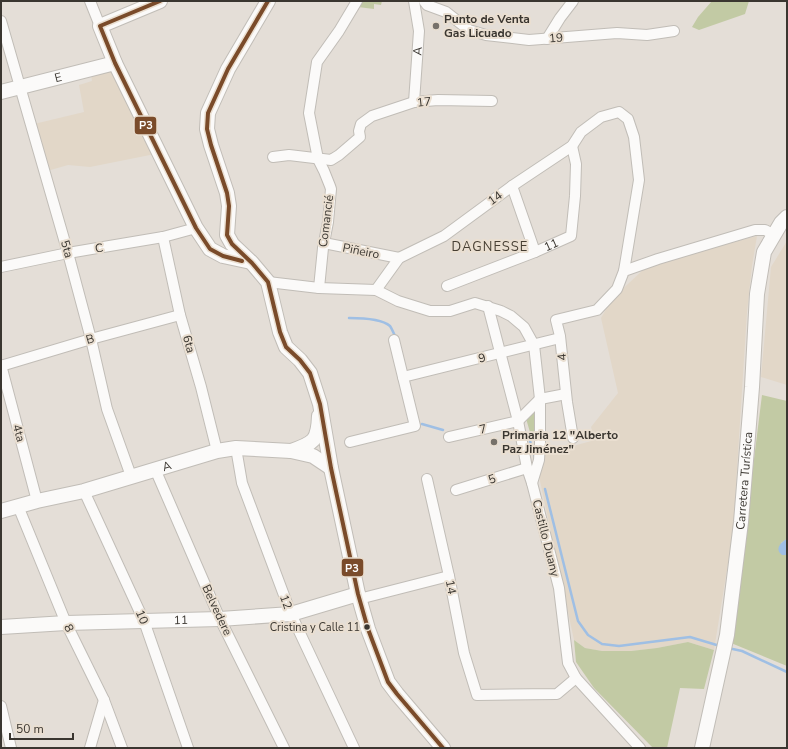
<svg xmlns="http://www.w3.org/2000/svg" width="788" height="749" viewBox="0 0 788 749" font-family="'Nunito Sans',sans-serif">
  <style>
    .built { fill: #e2d7c8 }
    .green { fill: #c2caa4 }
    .water { fill: #9fbfe4 }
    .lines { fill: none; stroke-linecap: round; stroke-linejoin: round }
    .stream { stroke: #9fbfe4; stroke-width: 2.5 }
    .street-casing { stroke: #c1bdb7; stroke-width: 12 }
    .secondary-casing { stroke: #c1bdb7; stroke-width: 16 }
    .street { stroke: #fbfaf9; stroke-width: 10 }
    .secondary { stroke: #fbfaf9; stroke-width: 14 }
    .bus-1-casing { stroke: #eadfd1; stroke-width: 7 }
    .bus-1 { stroke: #7a4b2a; stroke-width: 4 }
    .poi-dot { fill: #76716a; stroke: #eadfd1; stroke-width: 1.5 }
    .bus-dot { fill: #3a3630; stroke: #eadfd1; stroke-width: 1.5 }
    .labels { text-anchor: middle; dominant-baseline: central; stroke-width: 4; stroke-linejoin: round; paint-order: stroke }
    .bus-label { font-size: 11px; fill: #3a3630; stroke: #eadfd1; text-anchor: end }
    .poi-label { font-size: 12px; font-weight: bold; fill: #3a3630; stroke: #eadfd1; text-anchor: start }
    .street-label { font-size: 12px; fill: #3a3630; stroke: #eadfd1 }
    .neighbourhood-label { font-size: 13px; letter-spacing: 1px; fill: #463e32; stroke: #eadfd1 }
    .line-badge { stroke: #eadfd1; stroke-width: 1.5 }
    .badge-label { font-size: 11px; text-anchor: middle; font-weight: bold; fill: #fff }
  </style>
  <rect width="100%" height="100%" fill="#e4ded7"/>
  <path class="built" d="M110,68L155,154L90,167L68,165L47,171L34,124L84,112L79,85L92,81L91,74Z
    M757,236L752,266L747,312L733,532L714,650L688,642L657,648L631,651H602L585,648L574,640L540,481V455L595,440L591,427L618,393L601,318L612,299L645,268L671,259Z
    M787,241V385L761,377L771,267Z"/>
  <path class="green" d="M362,1H382L381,5L374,4V9L358,7Z
    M712,1H749L745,14L699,30L692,27L698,17Z
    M762,395L787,401V539L781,543L782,555H787V666L731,643Z
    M533,411L535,413L538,438L532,439L525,415Z
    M574,640L585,648L602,651H631L657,648L688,642L714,650L704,689L680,688L667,748H653L594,688L576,662Z"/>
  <path class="water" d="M787,539V555H782C774,549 781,542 787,539Z"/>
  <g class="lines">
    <path class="stream" d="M349,318C359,318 382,319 390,326C392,329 394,334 396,338
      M422,424L443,430
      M530,441L535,458
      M545,489L578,621L588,635L602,644L619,646L690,637L720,646
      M728,648L742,651L787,672"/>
    <defs>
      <g id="street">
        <path d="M90,1L100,26"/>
        <path d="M424,1L427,5L446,12L469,30L486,35L529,40L617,33L647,35L674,31"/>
        <path d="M1,21L68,253L91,339L107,409L131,476"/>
        <path d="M547,39L560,18L573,1"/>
        <path id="s1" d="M414,102L419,31L414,1"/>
        <path d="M273,157L289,155L331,160L339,155L360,137L359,131L361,124L372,116L414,102L438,100L492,101"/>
        <path d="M512,186L535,252"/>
        <path d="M163,237L180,315L201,387L217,451"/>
        <path d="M324,243L399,258"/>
        <path d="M1,267L68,253L163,237L196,228"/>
        <path d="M268,282L319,288L376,290L398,301L430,311H450L475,303L501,311L511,316L524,327L534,345L540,399V443L539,460L532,483"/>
        <path id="s2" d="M447,286L535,252L571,236L575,196L576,164L572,146"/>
        <path d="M319,288L323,248L328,222L331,189L330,186L324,171L318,159L309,113L317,62L339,31L357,1"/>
        <path d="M376,290L399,258L444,236L512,186L572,146L581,132L601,117L619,112L628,119L634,137L639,180L624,271"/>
        <path d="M488,306L518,421L527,468L532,483L559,588L568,663L576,678L640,748"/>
        <path d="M1,365L37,501"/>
        <path d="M1,366L91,339L180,315"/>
        <path d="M403,377L560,338"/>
        <path d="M449,437L518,421L540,399L566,394"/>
        <path d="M573,438L567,402L560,336L556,320L597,310L617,289L624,271L658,259L755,230H765L775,235"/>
        <path d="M350,442L415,426L394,340"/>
        <path d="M236,448L242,483L291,614L354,748"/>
        <path d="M155,469L220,619L284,748"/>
        <path d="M427,479L449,576L464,653L477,695L557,694L576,678"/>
        <path d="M456,490L527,468"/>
        <path d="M84,491L144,621L188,748"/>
        <path d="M18,506L66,623L104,700L122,748"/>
        <path d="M359,599L449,576"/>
        <path d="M1,706L11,748"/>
        <path d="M90,748L104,700"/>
      </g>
      <g id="secondary">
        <path d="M160,1L100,26L115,63L196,228L210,249L223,256L251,262"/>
        <path d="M268,1L228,69L208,113L207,129L211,145L227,193L229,206L227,235L232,244L252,263L268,282L280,332L286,347L300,360L310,373L320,404L331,468L358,594L368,629L388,682L397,694L443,748"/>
        <path id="s3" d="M1,92L115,63"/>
        <path d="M291,451C314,443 318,441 319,416"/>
        <path id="s4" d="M1,511L37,501L84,491L217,451L236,448L291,451L313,456L331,468"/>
        <path id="s5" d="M1,627L66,623L220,619L291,614L358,594"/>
        <path id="s6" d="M702,748L727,635L741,522L752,387L757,294L764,252L781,223L787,217"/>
      </g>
    </defs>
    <use href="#street" class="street-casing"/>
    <use href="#secondary" class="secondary-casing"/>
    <use href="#street" class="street"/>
    <use href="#secondary" class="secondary"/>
    <defs>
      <path id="bus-1" d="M160,1L100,26L115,63L196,228L210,249L223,256L242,261
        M268,1L228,69L208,113L207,129L211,145L227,193L229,206L227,235L232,244L252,263L268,282L280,332L286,347L300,360L310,373L320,404L331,468L358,594L368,629L388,682L397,694L443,748"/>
    </defs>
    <use href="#bus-1" class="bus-1-casing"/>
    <use href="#bus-1" class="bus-1"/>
  </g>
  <g class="poi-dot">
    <circle cx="436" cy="26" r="4"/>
    <circle cx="494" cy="442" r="4"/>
  </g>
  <circle class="bus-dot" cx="367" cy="627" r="3.5"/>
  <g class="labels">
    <g class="bus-label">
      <text x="360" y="627">Cristina y Calle 11</text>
    </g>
    <g class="poi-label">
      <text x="444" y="19">Punto de Venta<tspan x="444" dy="14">Gas Licuado</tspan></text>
      <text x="502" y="435">Primaria 12 "Alberto<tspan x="502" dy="14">Paz Jiménez"</tspan></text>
    </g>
    <g class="street-label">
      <text transform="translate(556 38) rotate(-5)">19</text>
      <text stroke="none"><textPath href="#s1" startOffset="51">A</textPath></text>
      <text stroke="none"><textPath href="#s3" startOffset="59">E</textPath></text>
      <text transform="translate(424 102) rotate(-6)">17</text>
      <text transform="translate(495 198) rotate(-36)">14</text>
      <text transform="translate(326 221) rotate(-83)">Comancié</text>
      <text stroke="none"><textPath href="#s2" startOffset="112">11</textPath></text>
      <text transform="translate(99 248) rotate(-10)">C</text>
      <text transform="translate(67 249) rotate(74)">5ta</text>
      <text transform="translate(361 251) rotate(11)">Piñeiro</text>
      <text transform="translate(90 339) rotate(-16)">B</text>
      <text transform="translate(189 344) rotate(74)">6ta</text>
      <text transform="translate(562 357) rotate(-96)">4</text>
      <text transform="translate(482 358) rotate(-14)">9</text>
      <text transform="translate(483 429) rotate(-14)">7</text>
      <text transform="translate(19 433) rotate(75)">4ta</text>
      <text stroke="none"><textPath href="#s4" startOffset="172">A</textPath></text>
      <text transform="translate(492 479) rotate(-18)">5</text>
      <text stroke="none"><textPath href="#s6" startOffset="271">Carretera Turística</textPath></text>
      <text transform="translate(546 538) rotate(76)">Castillo Duany</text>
      <text transform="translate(451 587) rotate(79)">14</text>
      <text transform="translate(286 602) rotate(70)">12</text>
      <text transform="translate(217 610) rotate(65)">Belvedere</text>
      <text transform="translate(142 617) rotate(67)">10</text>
      <text stroke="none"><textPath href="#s5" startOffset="180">11</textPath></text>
      <text transform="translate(69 628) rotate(65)">8</text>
    </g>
    <g class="neighbourhood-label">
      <text x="490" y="247">DAGNESSE</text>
    </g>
  </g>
  <g class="line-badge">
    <rect x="134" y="116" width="23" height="19" rx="4" fill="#7a4b2a"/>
    <rect x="341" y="558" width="23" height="19" rx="4" fill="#7a4b2a"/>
  </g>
  <g class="badge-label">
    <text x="146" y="129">P3</text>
    <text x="352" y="572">P3</text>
  </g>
  <rect width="788" height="749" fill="none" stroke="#3a3630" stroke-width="4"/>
  <path d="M10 733v6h63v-6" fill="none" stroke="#3a3630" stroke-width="2"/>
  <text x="16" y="733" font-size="12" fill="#3a3630" stroke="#eadfd1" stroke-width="3" paint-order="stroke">50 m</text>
</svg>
